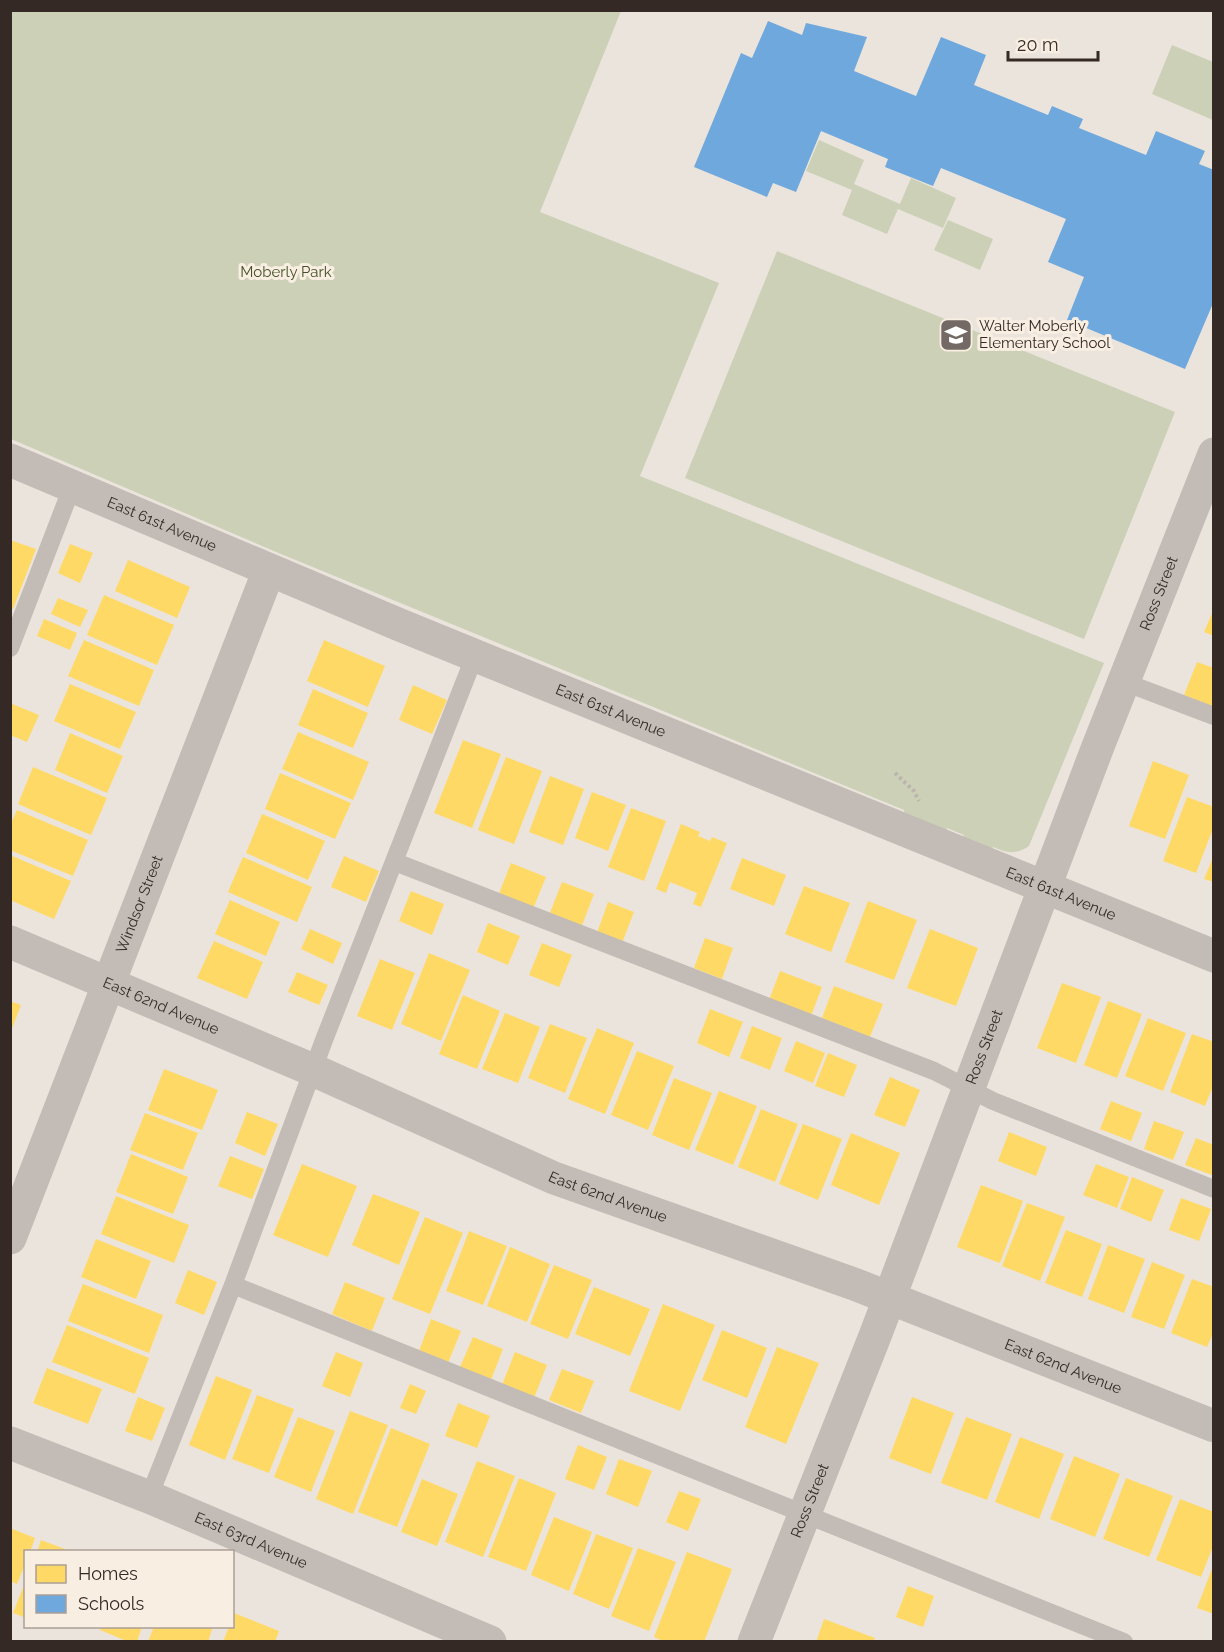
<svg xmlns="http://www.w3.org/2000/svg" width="1224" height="1652" viewBox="0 0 1224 1652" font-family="Raleway,sans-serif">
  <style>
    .green { fill: #ccd0b6 }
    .homes { fill: #ffd966 }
    .schools { fill: #6fa8dc }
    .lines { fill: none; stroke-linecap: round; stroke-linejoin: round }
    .path { stroke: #bcb4ae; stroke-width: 4; stroke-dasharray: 3 3; stroke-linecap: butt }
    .service { stroke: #c3bcb6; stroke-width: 18 }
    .minor { stroke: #c3bcb6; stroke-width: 33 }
    .labels { text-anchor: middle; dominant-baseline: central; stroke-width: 6; stroke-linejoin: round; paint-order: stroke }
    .park-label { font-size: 15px; fill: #435228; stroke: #f9eee2 }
    .poi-label { font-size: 15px; fill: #342925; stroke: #f9eee2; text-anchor: start }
    .street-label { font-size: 15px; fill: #342925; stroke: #f9eee2 }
  </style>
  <rect width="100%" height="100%" fill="#ebe4dc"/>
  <path class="green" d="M10,11H621L540,212L719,283L640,476L1104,663L1029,846C1016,855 1007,853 993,847L991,851L963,838L964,835L947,828L946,832L906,821L904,810L281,554L11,439Z
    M1172,45L1213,62V120L1152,94Z
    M819,140L864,160L854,184L900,204L911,178L956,198L943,228L898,209L887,234L842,215L852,190L806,171Z
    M948,220L993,239L980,270L934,250Z
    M777,251L1175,412L1084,639L685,478Z"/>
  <path class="homes" d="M10,540L36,549L13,609H10Z
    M70,544L93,553L80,583L58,573Z
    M128,560L190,587L177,618L115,591Z
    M104,595L174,625L157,665L87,635Z
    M58,598L88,610L80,627L51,614Z
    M1214,609V636L1204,632Z
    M44,619L77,633L70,650L37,636Z
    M84,640L154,670L139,706L68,676Z
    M324,640L385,666L368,707L307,681Z
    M1197,662L1214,668V707L1184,695Z
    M70,684L136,712L120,749L54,721Z
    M413,685L447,700L432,734L399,720Z
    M313,689L368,713L353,748L298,725Z
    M10,703L39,715L27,742L10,735Z
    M298,732L369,762L353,800L282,769Z
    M70,733L123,756L107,793L55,770Z
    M463,740L501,754L472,828L434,813Z
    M506,757L542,771L514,844L478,830Z
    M1153,761L1189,775L1165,839L1129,826Z
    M33,767L107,798L91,835L18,804Z
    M280,773L351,803L335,839L265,809Z
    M550,776L584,789L563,845L529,832Z
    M592,792L626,805L608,851L575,838Z
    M1187,797L1214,807V826L1196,873L1163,861Z
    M631,808L666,821L644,881L608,867Z
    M17,810L88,840L73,876L10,850V825Z
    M262,814L325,841L308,880L246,853Z
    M681,824L700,832L698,836L710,841L712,837L727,843L701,907L693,904L697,893L670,882L666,893L656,889Z
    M10,855L71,881L54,919L10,900Z
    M1214,855V882L1204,879Z
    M344,856L379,871L366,902L331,887Z
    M243,857L312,887L297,922L228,892Z
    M742,858L786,875L774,906L730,889Z
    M511,863L546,877L533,909L498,896Z
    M562,882L594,894L581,928L549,915Z
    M804,886L850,903L831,952L785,934Z
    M411,891L444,904L432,935L399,921Z
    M230,900L280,922L266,956L215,934Z
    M868,901L917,920L894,980L845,962Z
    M608,902L634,912L622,943L597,933Z
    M488,923L520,936L508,965L477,952Z
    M310,929L342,943L333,964L301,949Z
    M930,929L978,948L956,1006L907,988Z
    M705,938L733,948L722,979L694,968Z
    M214,941L263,962L247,999L197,978Z
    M542,943L572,955L559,987L529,975Z
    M429,953L470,970L441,1041L401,1024Z
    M380,959L415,973L392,1030L357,1016Z
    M780,971L822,987L811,1016L769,1000Z
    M297,972L328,985L319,1005L288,992Z
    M1062,983L1101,997L1076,1063L1037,1048Z
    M834,986L883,1004L870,1037L822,1018Z
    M463,995L500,1011L477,1069L439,1054Z
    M10,1001L21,1005L11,1031H10Z
    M1108,1001L1142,1014L1117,1078L1084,1065Z
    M710,1009L743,1022L729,1057L697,1043Z
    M505,1013L540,1027L518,1083L482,1069Z
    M1148,1018L1186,1033L1163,1091L1125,1076Z
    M550,1024L587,1038L565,1093L528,1078Z
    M752,1026L782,1038L770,1070L740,1058Z
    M597,1028L634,1043L605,1114L568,1099Z
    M1192,1034L1214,1042V1084L1205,1106L1170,1092Z
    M796,1041L825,1053L813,1083L784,1071Z
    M637,1051L674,1066L648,1130L611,1115Z
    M828,1053L857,1065L844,1097L815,1086Z
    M164,1069L218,1090L202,1130L148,1110Z
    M890,1077L920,1090L905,1127L874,1115Z
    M674,1078L712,1093L689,1150L652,1135Z
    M719,1091L757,1106L733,1165L695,1150Z
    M1111,1101L1142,1113L1131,1141L1100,1129Z
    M761,1109L798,1124L775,1182L738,1167Z
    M247,1112L278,1124L265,1156L235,1143Z
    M145,1113L198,1133L183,1170L130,1150Z
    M1154,1121L1184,1132L1173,1160L1144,1149Z
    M803,1124L842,1139L818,1200L779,1184Z
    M1009,1132L1047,1147L1036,1176L998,1161Z
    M851,1133L900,1153L879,1205L831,1185Z
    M1196,1138L1214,1145L1212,1175L1185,1165Z
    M131,1154L188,1177L173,1214L116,1192Z
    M230,1156L264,1169L252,1199L218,1186Z
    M302,1164L357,1186L328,1257L273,1235Z
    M1096,1164L1129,1177L1117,1208L1083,1195Z
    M1132,1177L1164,1190L1151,1222L1120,1209Z
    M981,1185L1023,1201L1000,1263L957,1247Z
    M373,1194L420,1212L399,1265L352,1245Z
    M116,1196L189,1225L174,1263L101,1234Z
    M1181,1198L1211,1209L1199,1241L1169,1230Z
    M1027,1203L1065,1217L1040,1281L1002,1266Z
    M425,1217L463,1233L430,1314L392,1299Z
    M1066,1230L1102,1244L1082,1297L1045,1283Z
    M469,1231L507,1246L483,1305L446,1291Z
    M96,1239L151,1261L136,1299L81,1277Z
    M1108,1245L1145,1259L1124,1313L1088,1299Z
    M510,1247L550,1264L527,1322L487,1306Z
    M1152,1262L1185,1275L1164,1329L1131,1317Z
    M554,1265L592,1280L568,1339L530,1324Z
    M188,1270L217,1282L204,1315L175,1303Z
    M1192,1279L1214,1287V1331L1207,1347L1171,1333Z
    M345,1282L385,1298L372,1331L332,1314Z
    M83,1284L163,1315L149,1353L68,1321Z
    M594,1287L650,1309L630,1356L575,1334Z
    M663,1304L715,1325L680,1411L629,1391Z
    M431,1319L461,1331L448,1363L419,1351Z
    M67,1325L149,1358L135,1394L52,1362Z
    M722,1330L767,1348L747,1398L702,1380Z
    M473,1337L503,1349L491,1380L460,1367Z
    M777,1347L819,1363L786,1444L745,1427Z
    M336,1352L363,1363L350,1397L322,1386Z
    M515,1352L547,1365L534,1398L502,1385Z
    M47,1368L102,1389L88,1424L33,1403Z
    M562,1369L594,1381L581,1413L549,1400Z
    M216,1376L252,1390L225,1460L189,1445Z
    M410,1384L426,1391L416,1414L400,1408Z
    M257,1395L294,1409L269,1473L232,1459Z
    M138,1397L165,1408L152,1441L125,1431Z
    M912,1397L954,1413L931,1474L889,1458Z
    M458,1403L490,1416L477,1448L445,1436Z
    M350,1411L388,1425L353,1514L316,1499Z
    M298,1417L335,1431L311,1492L274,1477Z
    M966,1417L1012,1434L987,1500L941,1483Z
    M391,1428L430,1444L397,1527L358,1512Z
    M1020,1437L1064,1454L1039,1519L995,1502Z
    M578,1445L607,1457L594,1490L565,1479Z
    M1074,1456L1120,1474L1095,1537L1050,1519Z
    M619,1459L652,1471L638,1507L606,1494Z
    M477,1461L515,1476L483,1557L445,1542Z
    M519,1478L556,1493L526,1571L488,1557Z
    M1126,1478L1173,1496L1149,1557L1103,1539Z
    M422,1479L458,1494L437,1546L401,1532Z
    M679,1491L701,1499L688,1531L666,1522Z
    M1180,1499L1214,1512V1544L1201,1577L1156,1560Z
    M554,1517L592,1532L569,1591L531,1575Z
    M10,1528L35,1538L30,1552H26V1562L17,1584L10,1581Z
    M596,1534L633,1548L609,1609L573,1594Z
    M41,1540L70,1551V1552H37Z
    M638,1548L676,1562L649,1631L611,1616Z
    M687,1552L732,1569L704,1642H665L654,1637Z
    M1213,1566H1214V1614L1197,1608Z
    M26,1580V1618L13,1613Z
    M908,1586L934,1596L923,1627L896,1617Z
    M234,1613L279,1631L275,1642H223L229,1626H232Z
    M824,1619L875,1638L873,1642H816Z
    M102,1626H142L137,1642H129L100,1630Z
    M154,1626H213L208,1642H148Z"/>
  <path class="schools" d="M768,21L802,35L806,23L867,37L854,71L916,96L941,37L986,55L974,85L1048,115L1052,106L1083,119L1079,128L1146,155L1156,131L1205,151L1199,164L1214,170V301L1185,369L1067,320L1084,277L1048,262L1066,219L941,168L933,186L885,167L888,159L821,131L796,192L773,183L767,197L694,167L741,53L752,58Z"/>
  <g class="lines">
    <path class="path" d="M895,773L914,791L919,801"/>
    <path class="service" d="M10,648L72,487
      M1124,682L1214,716
      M395,862L934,1071L993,1101L1214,1189
      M233,1285L1124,1642
      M149,1497L233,1285L324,1040L475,655"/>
    <g class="minor">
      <path id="s1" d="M10,460L400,625L1214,956"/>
      <path id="s2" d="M10,942L313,1070L554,1178L854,1284L1214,1426"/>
      <path id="s3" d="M10,1238L269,570"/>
      <path id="s4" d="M10,1443L149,1497L490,1642"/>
      <path id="s5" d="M754,1642L875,1336L1097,749L1214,454"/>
    </g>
  </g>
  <defs>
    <symbol id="school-square" viewBox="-11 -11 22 22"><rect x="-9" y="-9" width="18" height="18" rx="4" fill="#746a65" stroke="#f9eee2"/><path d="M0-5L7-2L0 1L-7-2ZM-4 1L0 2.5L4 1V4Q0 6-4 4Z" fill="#fff"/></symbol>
  </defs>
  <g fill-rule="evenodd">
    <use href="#school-square" x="937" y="316" width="38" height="38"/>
  </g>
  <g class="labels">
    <g class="park-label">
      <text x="286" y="272">Moberly Park</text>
    </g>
    <g class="poi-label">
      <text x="979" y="326">Walter Moberly<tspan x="979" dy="17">Elementary School</tspan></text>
    </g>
    <g class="street-label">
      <text stroke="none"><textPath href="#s1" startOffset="165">East 61st Avenue</textPath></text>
      <text stroke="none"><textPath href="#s5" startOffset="1124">Ross Street</textPath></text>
      <text stroke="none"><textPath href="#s1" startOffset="651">East 61st Avenue</textPath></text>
      <text stroke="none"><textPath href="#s1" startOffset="1137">East 61st Avenue</textPath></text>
      <text stroke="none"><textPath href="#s3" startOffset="358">Windsor Street</textPath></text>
      <text stroke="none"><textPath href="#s2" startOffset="164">East 62nd Avenue</textPath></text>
      <text stroke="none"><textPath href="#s5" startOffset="638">Ross Street</textPath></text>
      <text stroke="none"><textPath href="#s2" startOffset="650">East 62nd Avenue</textPath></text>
      <text stroke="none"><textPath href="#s2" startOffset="1136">East 62nd Avenue</textPath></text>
      <text stroke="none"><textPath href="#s5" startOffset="152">Ross Street</textPath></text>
      <text stroke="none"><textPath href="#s4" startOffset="260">East 63rd Avenue</textPath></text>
    </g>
  </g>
  <rect width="1224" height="1652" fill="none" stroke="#342925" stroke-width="24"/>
  <rect x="24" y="1550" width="210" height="78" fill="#f9eee2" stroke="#aa9f96" stroke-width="1.5"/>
  <rect x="36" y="1565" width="30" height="18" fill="#ffd966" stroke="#aa9f96" stroke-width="1.5"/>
  <text x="78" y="1580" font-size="18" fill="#342925">Homes</text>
  <rect x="36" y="1595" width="30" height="18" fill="#6fa8dc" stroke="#aa9f96" stroke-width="1.5"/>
  <text x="78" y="1610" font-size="18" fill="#342925">Schools</text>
  <path d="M1008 51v9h90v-9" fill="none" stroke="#342925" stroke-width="3"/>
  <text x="1017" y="51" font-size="18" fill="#342925" stroke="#f9eee2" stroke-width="4.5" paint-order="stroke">20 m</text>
</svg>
